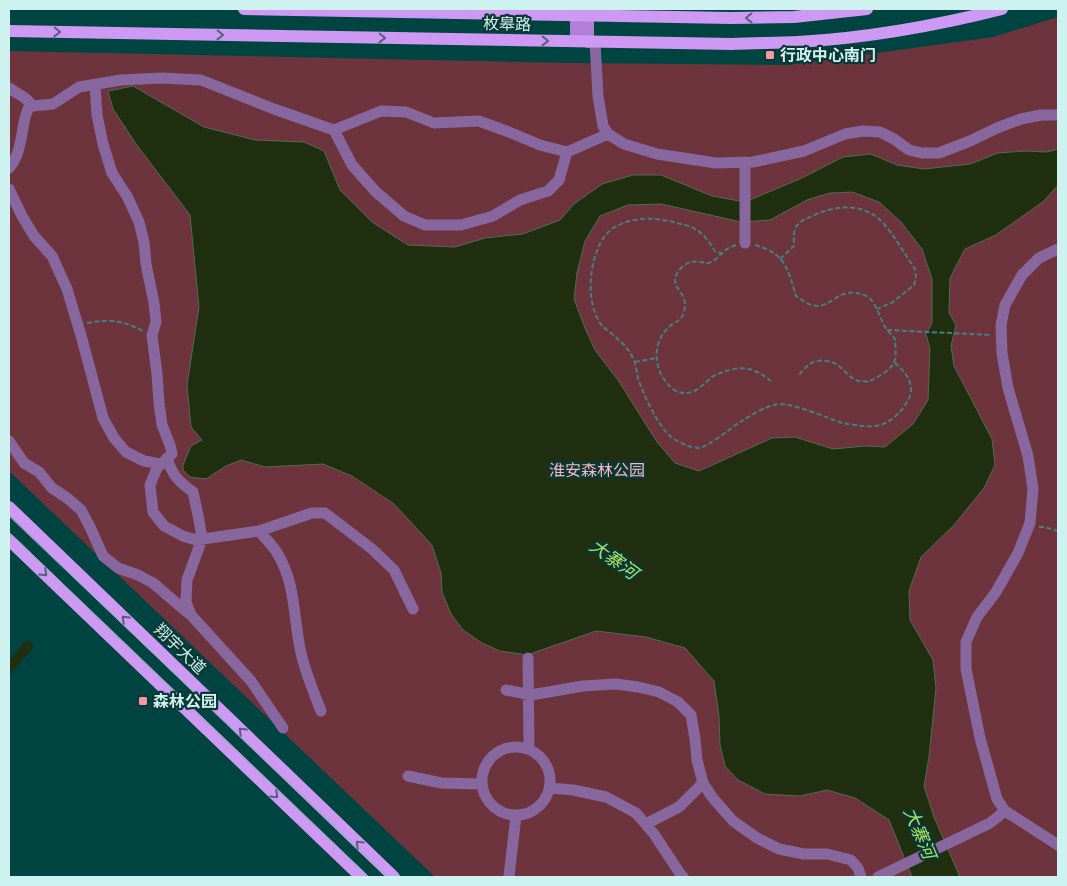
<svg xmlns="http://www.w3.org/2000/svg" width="1067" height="886" viewBox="0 0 1067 886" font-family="'Space Grotesk','Noto Sans SC',sans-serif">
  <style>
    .green { fill: #6e343e }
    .water { fill: #202f10; stroke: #546a53; fill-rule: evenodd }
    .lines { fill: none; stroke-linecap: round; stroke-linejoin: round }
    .canal { stroke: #202f10; stroke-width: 10 }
    .path { stroke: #467f7c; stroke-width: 2; stroke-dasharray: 5 2.5; stroke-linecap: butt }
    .street { stroke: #87679e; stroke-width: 11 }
    .secondary { stroke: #b27fd6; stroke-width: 12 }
    .primary { stroke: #cd99f2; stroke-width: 12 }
    .tram { stroke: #84b4b1; stroke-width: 1 }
    .oneway { stroke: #595e81 }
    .poi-dot { fill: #f39aa7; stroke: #0c3735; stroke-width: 2 }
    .labels { text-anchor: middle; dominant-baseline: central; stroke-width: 4.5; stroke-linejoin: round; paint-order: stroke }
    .street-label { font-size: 16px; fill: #cef2ef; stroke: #0c3735 }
    .poi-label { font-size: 16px; font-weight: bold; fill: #cef2ef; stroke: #0c3735; text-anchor: start }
    .park-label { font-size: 16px; fill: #f3b9c1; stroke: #0c3735 }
    .water-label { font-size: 18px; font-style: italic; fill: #a6e264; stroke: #0c3735 }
  </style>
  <rect width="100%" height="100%" fill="#004441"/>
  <path class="green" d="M1058,17V877H435L9,471V51L569,63L789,65L993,37Z"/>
  <path class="water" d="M133,86L204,127L255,140L304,142L324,151L340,190L372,222L408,245L455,247L485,238L523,234L560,220L574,204L602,184L633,175H661L712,196L745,202L802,178L843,157L871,154L897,165L924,169L970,164L998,153L1025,151L1047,152L1058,149V185L1044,201L996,235L965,249L950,278L949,313L956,325L951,346L954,366L992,439L995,465L984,488L954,525L921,557L909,591L910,620L933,660L936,688L929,757L924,786L934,817L960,877H912L889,820L855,798L827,790L800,796L765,794L738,780L725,766L720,745L719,716L714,681L685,648L646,637L596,631L527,655L500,651L482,643L463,630L451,614L442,592L441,573L432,545L394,504L352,476L323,464L265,467L241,460L226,466L206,479L190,477L183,470V465L191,446L202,440L191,427L187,385L199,307L190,215L136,144L113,109L108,91ZM852,192L879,202L901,222L922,249L932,279V323L926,334L930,349L928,400L913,424L885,447L865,446L833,449L795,437L772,438L699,471L675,463L657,442L618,380L595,350L585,328L574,299L577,273L585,241L600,216L628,205L661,204L741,222L770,220L807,200L830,193Z"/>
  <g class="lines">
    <path class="canal" d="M9,668L28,646"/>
    <path class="path" d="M736,245C734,246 731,247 729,248C721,251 718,261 708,263C705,263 703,262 700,262C692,260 686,263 680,269C666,286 686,290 685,306C684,322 675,320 667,329C655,341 654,360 661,374C664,380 670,388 676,391C693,398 701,386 712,377C716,374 721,373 726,371C746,365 755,369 771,381
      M755,245C785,253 788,269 796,296C802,300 810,306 817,306C833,305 838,290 857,293C860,294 866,295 868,297C876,302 881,322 887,330C890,333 893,336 895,339C895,346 897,356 894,362C892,369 876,379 869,381C867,382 861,381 858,381C850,378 845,371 839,366C833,361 822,359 814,362C808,364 803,370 799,375
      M723,254L715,251C710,243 704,234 695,229C691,226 685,225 681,224C660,218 635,215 615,227C595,238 589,274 591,295C592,306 596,319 603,327C605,329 609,331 612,334C622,342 631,351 635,363C636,368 637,373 638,378C643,394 658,426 671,437C675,440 683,444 688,446C691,447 696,448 699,448C708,447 731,428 740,422C750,416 762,408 774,405C788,400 827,418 842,423C848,424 855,425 861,426C867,426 874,427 880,425C892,423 911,403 911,390C911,378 903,370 894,362
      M780,259L794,246C794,240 793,233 796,227C799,222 803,220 808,218C829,207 855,202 875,216C889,225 905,255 915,269L916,277L914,285L893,302L877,309
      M87,323C110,319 122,320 143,331
      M887,330L992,335
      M635,362L656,358
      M1039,527H1044L1058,531"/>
    <path class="street" d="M595,42L598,96L603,126L608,134L624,144L657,154L716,163L753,162L804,151L845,134L863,131L880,132L894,139L909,150L922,153H939L970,141L997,128L1021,119L1041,115H1058
      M95,85L97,115L103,144L112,173L127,196L139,222L144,242L146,264L154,303L156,322L152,335L157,374L159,403L162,425L170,445L172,454L157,468L150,485L153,512L164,526L183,536L196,540L259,531C264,537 271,544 276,551C296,583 293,614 300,648C304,670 313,690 321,711
      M9,88L25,98L33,106L53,104L79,87L121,80L162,78L201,80L274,109L334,130L381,111L406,112L434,123L479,121L509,132L540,145L567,152L608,134
      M334,130L352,165L375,191L404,216L425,225H461L493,216L520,200L548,191L559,180L567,152
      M745,162V243
      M9,168C21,155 21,134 25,118C26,113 29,108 30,103
      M9,189L22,216L34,236L52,256L67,289L82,339L103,418L114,438L126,452L144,461L161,464
      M1058,249L1039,258L1022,275L1005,305L1001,325L1002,353L1008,388L1028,456L1033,489L1030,523L1018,553L996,592L977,617L966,642V669L980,738L997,799L1005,811L1058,845
      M9,441L24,463L39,472L52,488L66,497L81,510L90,527L103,556L118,568L138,575L153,583L188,613
      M167,458C172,475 179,482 193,492L199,520L202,539L187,580L186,602L191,615L251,681L283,728
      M259,531L312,513H325L372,549L394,570L413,609
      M528,658L529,749
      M506,690L531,695L583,686L616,684L638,687L659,692L678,702L691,715L695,739L697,760L703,783L712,797L733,821L757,838L779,849L804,854H827L851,860L858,868L861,877
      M482 781a34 34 0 1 1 68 0a34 34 0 1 1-68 0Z
      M408,776L441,783L481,784
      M550,788L573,790L606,797L636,813L654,834L681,875L683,877
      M646,824L679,807L703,783
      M509,876L516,816
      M878,877L990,823L1005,811"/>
    <path class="secondary" d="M576,41V9
      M588,42V9"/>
    <path class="primary" d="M244,9L731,18L794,17L867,9
      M9,31L732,44C754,43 776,43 798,42C866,38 935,26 1002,9
      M9,507L394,877
      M9,540L361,877"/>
    <path class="tram" d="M9,516L388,877
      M9,532L208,724L369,877"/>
  </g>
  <defs><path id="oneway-chevron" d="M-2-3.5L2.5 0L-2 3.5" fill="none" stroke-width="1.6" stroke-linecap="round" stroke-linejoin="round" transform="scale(1.25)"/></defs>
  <g class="oneway">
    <use href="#oneway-chevron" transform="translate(749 18) rotate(179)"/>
    <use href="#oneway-chevron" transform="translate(57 32) rotate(1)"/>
    <use href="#oneway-chevron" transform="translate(220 35) rotate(1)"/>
    <use href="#oneway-chevron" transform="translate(382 38) rotate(1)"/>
    <use href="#oneway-chevron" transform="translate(545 41) rotate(1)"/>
    <use href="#oneway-chevron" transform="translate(44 573) rotate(44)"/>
    <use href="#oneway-chevron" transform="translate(125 619) rotate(-136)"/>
    <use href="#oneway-chevron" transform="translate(242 731) rotate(-136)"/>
    <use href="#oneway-chevron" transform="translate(275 795) rotate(44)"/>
    <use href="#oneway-chevron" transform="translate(359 844) rotate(-136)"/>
  </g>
  <g class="poi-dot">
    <rect x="765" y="50" width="10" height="10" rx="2.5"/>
    <rect x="138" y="696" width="10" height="10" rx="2.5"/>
  </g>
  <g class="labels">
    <g class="street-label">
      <text transform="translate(507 24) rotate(1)">枚皋路</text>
      <text transform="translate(180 649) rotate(44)">翔宇大道</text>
    </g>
    <g class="poi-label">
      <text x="780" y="55">行政中心南门</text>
      <text x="153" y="701">森林公园</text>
    </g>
    <g class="park-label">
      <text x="597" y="470">淮安森林公园</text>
    </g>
    <g class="water-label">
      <text transform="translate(614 559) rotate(36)">大寨河</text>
      <text transform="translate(920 833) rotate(67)">大寨河</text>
    </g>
  </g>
  <rect width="1067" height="886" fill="none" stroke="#cef2ef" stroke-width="20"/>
</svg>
